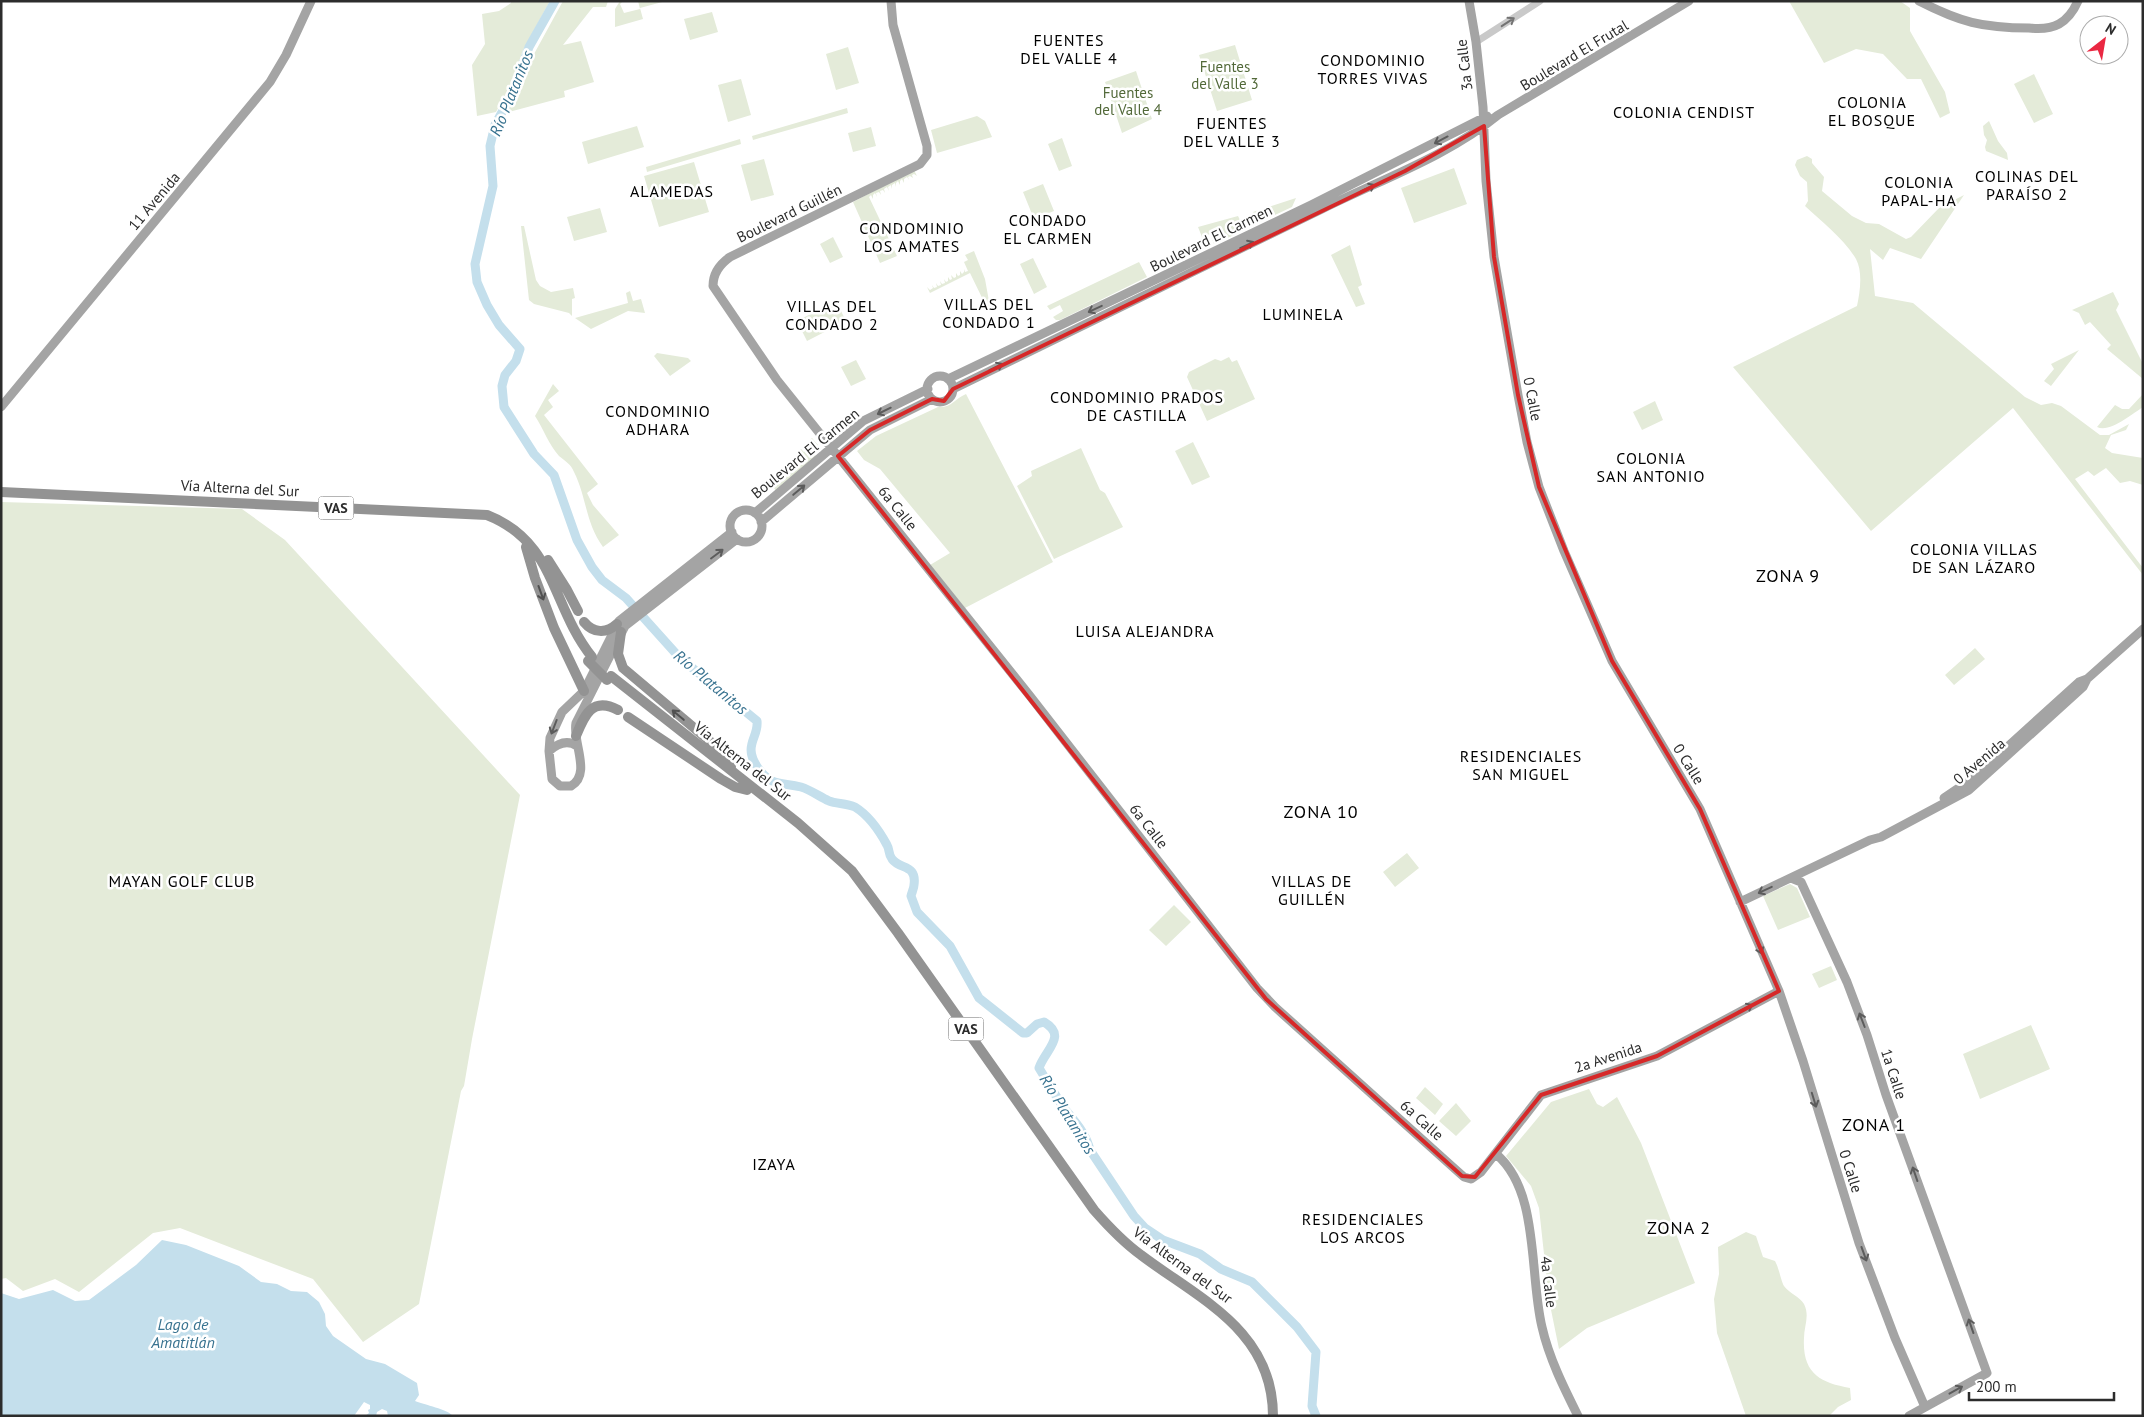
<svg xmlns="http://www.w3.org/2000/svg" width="2144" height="1417" viewBox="0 0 2144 1417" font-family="'PT Sans',sans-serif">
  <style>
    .green { fill: #e4ebd9 }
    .water { fill: #c4dfec }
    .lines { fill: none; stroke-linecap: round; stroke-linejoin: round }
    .river { stroke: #c4dfec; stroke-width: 9 }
    .minor { stroke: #c9c9c9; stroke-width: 7 }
    .major { stroke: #a4a4a4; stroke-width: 9 }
    .highway { stroke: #939393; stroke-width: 10 }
    .highway-bridge { stroke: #939393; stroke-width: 10 }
    .oneway { stroke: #737373 }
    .oneway2 { stroke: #5c5c5c }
    .oneway3 { stroke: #505050 }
    .marked { fill: none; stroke: #d62828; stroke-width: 4; stroke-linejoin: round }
    .labels { text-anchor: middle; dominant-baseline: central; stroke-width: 5; stroke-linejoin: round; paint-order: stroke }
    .shield { fill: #fff; stroke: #6b6b6b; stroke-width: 1 }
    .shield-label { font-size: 14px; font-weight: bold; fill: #2c2c2c }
    .street-label { font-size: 15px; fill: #2c2c2c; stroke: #fff }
    .park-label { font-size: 15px; fill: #526939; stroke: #fff }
    .neighbourhood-label { font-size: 16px; letter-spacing: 1px; fill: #000; stroke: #fff }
    .water-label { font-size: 16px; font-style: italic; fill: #397390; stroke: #fff }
    .quarter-label { font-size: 18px; letter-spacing: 1px; fill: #000; stroke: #fff }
  </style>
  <rect width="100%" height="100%" fill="#fff"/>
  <path class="green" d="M511,1H550L523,50L511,85L496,112L477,116L472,65L485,44L482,14L499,11L511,3Z
    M563,1H608L606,7H593L563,45L581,41L594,82L564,91L565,97L505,113L519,94L534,54Z
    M620,1H623L620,4L624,13L640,9L638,1H666L640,8L643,19L615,27V9Z
    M1789,1H1900L1910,8V31L1945,92L1950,113L1940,118L1921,79H1907L1883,54L1856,49L1824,63Z
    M712,12L718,32L690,40L684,19Z
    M1235,45L1252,100L1217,111L1199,55Z
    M848,47L859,83L836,90L826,54Z
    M1136,71L1152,119L1122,133L1105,82Z
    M2034,74L2053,114L2034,123L2014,84Z
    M741,79L751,115L728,122L718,85Z
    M847,108L848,113L753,140L752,136Z
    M977,116L985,121L992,137L937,153L931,130Z
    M1989,121L1998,141L2007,153L2008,160L1986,151L1985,147L1987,140L1984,135L1983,126Z
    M637,126L644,147L588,164L582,142Z
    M871,127L876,146L853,152L848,133Z
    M1062,138L1072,166L1059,171L1048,144Z
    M740,139L741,144L647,172L646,167Z
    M1807,156L1812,159V163L1824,177L1822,191L1852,216L1866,223L1879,224L1906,239L1911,237L1939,208L1964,195L1921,259L1890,248L1883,260L1870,249L1875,296L1913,303L2025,397L2041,405L2052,403L2061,406L2100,435H2109L2129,424L2126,430L2111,435L2105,448L2112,453L2143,458V485L2130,481L2120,483L2106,468L2094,476L2088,471L2075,479L2143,568V575L2013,408L1871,531L1733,367L1857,306C1860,292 1863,272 1856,259C1845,240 1821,221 1805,206L1808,201L1807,182L1800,176L1795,165L1797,160Z
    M764,159L774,195L751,201L741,165Z
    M694,162L709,212L659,227L644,176Z
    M1454,168L1467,204L1414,223L1401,188Z
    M914,170L917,176L914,174L912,175L913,178L910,176L908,177L909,180L907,177L904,179V183L902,179L900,181V185L898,181L896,183V187L895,183L892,185V189L891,185L888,187L889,191L887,187L884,189L885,193L883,190L880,191L881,195L879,192L876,193L877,197L875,193L873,195V199L871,195L869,197L897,256L880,263L853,202Z
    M1043,184L1054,211L1034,219L1023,192Z
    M1296,198L1292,207L1258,223L1255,221L1253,212Z
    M600,208L607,232L574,241L567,217Z
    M1238,216L1243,226V231L1214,244L1210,234L1202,237L1198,227Z
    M521,226H524L536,280L540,286L551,292L573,288L575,298L572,299V316L569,313L534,304L529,300Z
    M833,237L843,257L830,263L820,244Z
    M1350,245L1362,285L1358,287L1365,304L1356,307L1331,255Z
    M974,251L985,279L990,307L987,308L970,273L930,293L927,287L930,290L933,288L932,285L934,288L937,287L936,283L938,286L941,285L940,281L942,284L945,283L944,279L946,282L948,281V277L950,280L952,279L951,275L954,278L956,277V273L958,276L960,275V271L962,274L964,272V269L965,272L968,271L964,262L968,260L965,255Z
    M1033,258L1047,287L1034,294L1020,264Z
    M1139,262L1147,277L1060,320H1056L1053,317L1063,311L1060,305L1050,310L1047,306Z
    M630,291L633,301L641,299L645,313L628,311L591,329L575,318L628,303L626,293Z
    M2113,292L2119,304L2116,310L2143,364V379L2107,349L2111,345L2090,322L2085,325L2079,313L2072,310Z
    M836,301L846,321L807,341L797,321Z
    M2079,350L2051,386L2044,381L2054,369L2051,364Z
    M657,353L688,358L691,361L670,376L654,356Z
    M1229,357L1232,362L1237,360L1255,399L1207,421L1187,377L1189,372L1215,359L1221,361Z
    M856,360L866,379L851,386L841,367Z
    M553,384L559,391L548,400L553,407L544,415L598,484L587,493L593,505L619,535L603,547C585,522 587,498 574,472C571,464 565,461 559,456C549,445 543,428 535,416Z
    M966,394L1053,562L965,608L930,565L950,553L880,469L864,460L857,451L876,436L938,407C952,408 954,399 966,394Z
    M2143,394V407C2132,414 2110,433 2097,427L2115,405L2122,409H2129Z
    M1655,401L1663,420L1642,430L1633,412Z
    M812,438L818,445L811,451L818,458L777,492L770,483L802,456L798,451L801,449L804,452L808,448L806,444Z
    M1193,442L1210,477L1192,485L1175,451Z
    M1081,448L1100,490L1105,493L1123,527L1054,559L1017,486L1032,476L1031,471Z
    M1,502L242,509L285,540L520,795L472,1039L464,1086L461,1091L419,1304L363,1342L313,1279L180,1228L153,1233L79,1292L55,1279L23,1291L6,1278L1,1279Z
    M1975,648L1985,659L1954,685L1945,675Z
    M1407,853L1419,868L1395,887L1383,872Z
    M1790,884L1797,888L1810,917L1778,930L1763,896Z
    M1174,905L1191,922L1166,946L1149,930Z
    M1831,966L1837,980L1819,988L1812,974Z
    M2031,1025L2050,1069L1980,1099L1963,1054Z
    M1425,1087L1443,1104L1435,1115L1416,1098Z
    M1589,1089L1597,1104L1603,1107L1617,1097L1641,1143L1695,1283L1587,1328L1559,1349L1549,1300L1539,1208L1531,1186L1506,1156L1551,1102Z
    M1456,1103L1471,1121L1456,1136L1439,1121Z
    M1746,1232L1756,1236L1763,1257L1775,1261C1779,1268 1781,1281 1784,1286C1789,1293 1800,1297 1804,1304C1810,1316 1804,1326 1804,1338C1802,1373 1820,1383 1850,1388L1851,1400L1838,1407L1829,1416H1746L1717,1333L1714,1299L1719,1274L1718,1247Z"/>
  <path class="water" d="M162,1240L186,1245L239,1266L261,1282L277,1284L291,1291L307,1292L319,1302L325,1314L326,1326L333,1336L366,1359L385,1364L417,1383L419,1395L415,1401C425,1405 447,1409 453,1416H388L387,1411L382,1409L377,1412L376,1416H365L369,1413L368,1410L370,1409V1405L364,1402L354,1416H1V1293L19,1299L53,1290L75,1301L89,1300L136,1265Z"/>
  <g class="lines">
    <path class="river" d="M555,1L529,47L512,94L495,125L490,146L493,186L475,264L477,282L487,305L499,325L520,349L516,361L505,375L502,386L504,407L534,454L554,475L577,540L592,567L602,580L626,598L679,657L757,721C759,738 742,745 758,768C771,787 782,782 801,787C811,790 820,797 829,801C837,804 846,803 855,807C868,815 880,832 887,845C890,850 888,854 892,859C900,870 917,864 914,885C914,888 912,892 911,896L917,912L950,946L979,998L1023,1033H1027L1037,1024L1044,1022C1068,1036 1045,1050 1039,1068C1047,1081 1055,1095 1064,1108C1075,1122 1086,1133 1090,1150L1134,1216L1145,1228L1163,1240L1200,1254L1221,1269L1252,1282L1297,1327L1316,1352L1312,1406L1316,1416"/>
    <path class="minor" d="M1476,42L1540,1"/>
    <path class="major" d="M891,1L893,25L927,146V155L920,164L730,257C720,264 713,273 713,286L777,380L1030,696L1257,988L1275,1007L1455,1169L1464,1177L1471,1179L1481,1172L1541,1095L1657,1056L1779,991
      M1469,1L1476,42L1483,107L1486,181L1494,257L1518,395L1527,442L1539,487L1564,551L1612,661L1700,809L1779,991L1803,1061L1859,1243L1895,1338L1925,1407
      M1919,1C1960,22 1982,28 2029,28C2039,29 2050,29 2059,24C2068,19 2074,10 2078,1
      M927 389a13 13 0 1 1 26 0a13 13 0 1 1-26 0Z
      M948,379L1311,205L1487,116
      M953,389C1076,328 1199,269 1322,209C1380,180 1448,156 1498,115L1689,1
      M1,407L270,82L286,55L311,1
      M730 526a16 16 0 1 1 32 0a16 16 0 1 1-32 0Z
      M755,513L863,421L928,389
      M761,522L870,430L932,399
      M732,532L619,621L584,691L562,712L550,738L549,751L552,779L560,786H571C592,774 572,742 576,723L625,626L737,539
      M549,751C557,744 567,739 577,746
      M1944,798L1972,779L2079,682L2087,679
      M1791,878L1801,882L1847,982L1867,1035L1886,1095L1987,1373L1909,1416
      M1740,902L1870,840L1881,837L1969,790L2083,687L2087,679L2143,629
      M1496,1154C1540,1191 1529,1274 1542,1327C1549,1358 1564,1388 1578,1416"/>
    <path class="highway" d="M1,492L487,515C556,542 551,606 592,657
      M526,547L535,578L554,628L584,691
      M548,560L567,590L578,611
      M584,622C593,633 606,634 617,624
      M621,632L618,654L623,668L712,743L731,767
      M611,676L798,823L852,871L898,933L1094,1210C1108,1226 1123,1242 1141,1255C1199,1299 1273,1330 1273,1416
      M628,717L721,779L735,787L747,790
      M576,736C584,716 592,696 618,710"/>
    <path class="highway-bridge" d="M588,661L607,680"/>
  </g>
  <defs><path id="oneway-shaft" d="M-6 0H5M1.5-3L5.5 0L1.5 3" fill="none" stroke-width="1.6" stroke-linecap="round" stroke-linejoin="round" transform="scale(1.25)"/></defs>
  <use class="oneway" href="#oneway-shaft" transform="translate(1508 22) rotate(-33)"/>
  <g class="oneway2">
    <use href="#oneway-shaft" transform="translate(1441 140) rotate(152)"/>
    <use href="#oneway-shaft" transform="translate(1368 188) rotate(-25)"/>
    <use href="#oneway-shaft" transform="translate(1247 245) rotate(-25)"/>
    <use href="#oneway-shaft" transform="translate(1095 309) rotate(155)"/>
    <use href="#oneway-shaft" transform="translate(996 367) rotate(-26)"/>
    <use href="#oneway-shaft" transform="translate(884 411) rotate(154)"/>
    <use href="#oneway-shaft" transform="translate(799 490) rotate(-40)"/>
    <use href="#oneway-shaft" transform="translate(717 554) rotate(-37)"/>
    <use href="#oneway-shaft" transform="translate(554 727) rotate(111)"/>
    <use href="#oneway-shaft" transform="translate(1765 890) rotate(155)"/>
    <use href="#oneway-shaft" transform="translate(1759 947) rotate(67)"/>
    <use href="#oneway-shaft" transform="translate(1746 1008) rotate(-27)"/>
    <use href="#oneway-shaft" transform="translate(1862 1020) rotate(-111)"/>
    <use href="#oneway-shaft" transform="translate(1814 1100) rotate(73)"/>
    <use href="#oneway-shaft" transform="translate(1915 1174) rotate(-109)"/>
    <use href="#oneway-shaft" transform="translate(1864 1254) rotate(70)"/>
    <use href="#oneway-shaft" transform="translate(1971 1326) rotate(-109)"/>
    <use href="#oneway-shaft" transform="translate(1956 1390) rotate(-29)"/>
  </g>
  <g class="oneway3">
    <use href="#oneway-shaft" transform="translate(541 593) rotate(70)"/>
    <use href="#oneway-shaft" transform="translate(678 715) rotate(-140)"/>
  </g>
  <path class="marked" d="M1484,126L1494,257L1518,395L1539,487L1612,661L1700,809L1779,991L1657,1056L1541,1095L1475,1177L1462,1176L1266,999L838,456L870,430L932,399L944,401L953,389L1405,171Z"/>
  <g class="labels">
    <g class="shield">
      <rect x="318.5" y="496.5" width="35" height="23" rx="4"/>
      <rect x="948.5" y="1017.5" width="35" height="23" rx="4"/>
    </g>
    <g class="shield-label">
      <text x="336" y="508">VAS</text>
      <text x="966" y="1029">VAS</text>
    </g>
    <g class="street-label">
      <text transform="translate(1574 55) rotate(-31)">Boulevard El Frutal</text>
      <text transform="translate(1464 65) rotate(-97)">3a Calle</text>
      <text transform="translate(154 201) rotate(-50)">11 Avenida</text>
      <text transform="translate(789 213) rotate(-26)">Boulevard Guillén</text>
      <text transform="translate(1211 238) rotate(-26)">Boulevard El Carmen</text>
      <text transform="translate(1533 399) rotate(79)">0 Calle</text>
      <text transform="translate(805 453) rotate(-39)">Boulevard El Carmen</text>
      <text transform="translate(240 488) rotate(3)">Vía Alterna del Sur</text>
      <text transform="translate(898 508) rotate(51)">6a Calle</text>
      <text transform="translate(743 761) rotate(38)">Vía Alterna del Sur</text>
      <text transform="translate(1979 761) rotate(-40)">0 Avenida</text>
      <text transform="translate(1689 764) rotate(58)">0 Calle</text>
      <text transform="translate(1149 826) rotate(52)">6a Calle</text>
      <text transform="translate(1608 1057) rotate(-18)">2a Avenida</text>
      <text transform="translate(1894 1074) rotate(72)">1a Calle</text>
      <text transform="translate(1422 1120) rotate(42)">6a Calle</text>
      <text transform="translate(1851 1171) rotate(72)">0 Calle</text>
      <text transform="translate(1183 1265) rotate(36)">Vía Alterna del Sur</text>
      <text transform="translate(1549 1282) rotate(83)">4a Calle</text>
    </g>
    <g class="park-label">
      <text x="1225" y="66">Fuentes<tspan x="1225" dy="17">del Valle 3</tspan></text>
      <text x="1128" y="92">Fuentes<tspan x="1128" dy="17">del Valle 4</tspan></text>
    </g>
    <g class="neighbourhood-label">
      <text x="1069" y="40">FUENTES<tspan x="1069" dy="18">DEL VALLE 4</tspan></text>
      <text x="1373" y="60">CONDOMINIO<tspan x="1373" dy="18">TORRES VIVAS</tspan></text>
      <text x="1872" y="102">COLONIA<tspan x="1872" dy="18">EL BOSQUE</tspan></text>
      <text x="1684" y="112">COLONIA CENDIST</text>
      <text x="1232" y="123">FUENTES<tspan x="1232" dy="18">DEL VALLE 3</tspan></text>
      <text x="2027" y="176">COLINAS DEL<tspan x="2027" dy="18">PARAÍSO 2</tspan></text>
      <text x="1919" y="182">COLONIA<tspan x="1919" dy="18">PAPAL-HA</tspan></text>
      <text x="672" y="191">ALAMEDAS</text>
      <text x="1048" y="220">CONDADO<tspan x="1048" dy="18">EL CARMEN</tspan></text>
      <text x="912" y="228">CONDOMINIO<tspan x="912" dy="18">LOS AMATES</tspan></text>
      <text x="989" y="304">VILLAS DEL<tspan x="989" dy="18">CONDADO 1</tspan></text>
      <text x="832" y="306">VILLAS DEL<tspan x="832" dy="18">CONDADO 2</tspan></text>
      <text x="1303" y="314">LUMINELA</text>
      <text x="1137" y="397">CONDOMINIO PRADOS<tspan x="1137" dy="18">DE CASTILLA</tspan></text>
      <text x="658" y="411">CONDOMINIO<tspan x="658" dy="18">ADHARA</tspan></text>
      <text x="1651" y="458">COLONIA<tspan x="1651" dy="18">SAN ANTONIO</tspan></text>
      <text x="1974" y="549">COLONIA VILLAS<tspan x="1974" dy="18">DE SAN LÁZARO</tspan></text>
      <text x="1145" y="631">LUISA ALEJANDRA</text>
      <text x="1521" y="756">RESIDENCIALES<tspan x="1521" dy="18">SAN MIGUEL</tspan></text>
      <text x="182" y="881">MAYAN GOLF CLUB</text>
      <text x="1312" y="881">VILLAS DE<tspan x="1312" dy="18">GUILLÉN</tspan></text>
      <text x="774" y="1164">IZAYA</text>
      <text x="1363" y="1219">RESIDENCIALES<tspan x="1363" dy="18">LOS ARCOS</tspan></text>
    </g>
    <g class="water-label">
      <text transform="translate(511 93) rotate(-68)">Río Platanitos</text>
      <text transform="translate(711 682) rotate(40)">Río Platanitos</text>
      <text transform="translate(1068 1114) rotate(58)">Río Platanitos</text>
      <text x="183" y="1324">Lago de<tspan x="183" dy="18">Amatitlán</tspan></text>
    </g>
    <g class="quarter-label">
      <text x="1788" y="575">ZONA 9</text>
      <text x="1321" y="811">ZONA 10</text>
      <text x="1874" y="1124">ZONA 1</text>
      <text x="1679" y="1227">ZONA 2</text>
    </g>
  </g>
  <rect width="2144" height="1417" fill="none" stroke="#2c2c2c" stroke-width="5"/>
  <g transform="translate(2104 40) rotate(31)"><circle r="24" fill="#ffffff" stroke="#ababab"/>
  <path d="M0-4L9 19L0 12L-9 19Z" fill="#ea2842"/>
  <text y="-8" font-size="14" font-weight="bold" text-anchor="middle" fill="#2c2c2c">N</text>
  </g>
  <path d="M1969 1392v8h145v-8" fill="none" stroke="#2c2c2c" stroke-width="2.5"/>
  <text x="1976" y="1392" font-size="15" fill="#2c2c2c" stroke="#ffffff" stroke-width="4" paint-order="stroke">200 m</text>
</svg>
